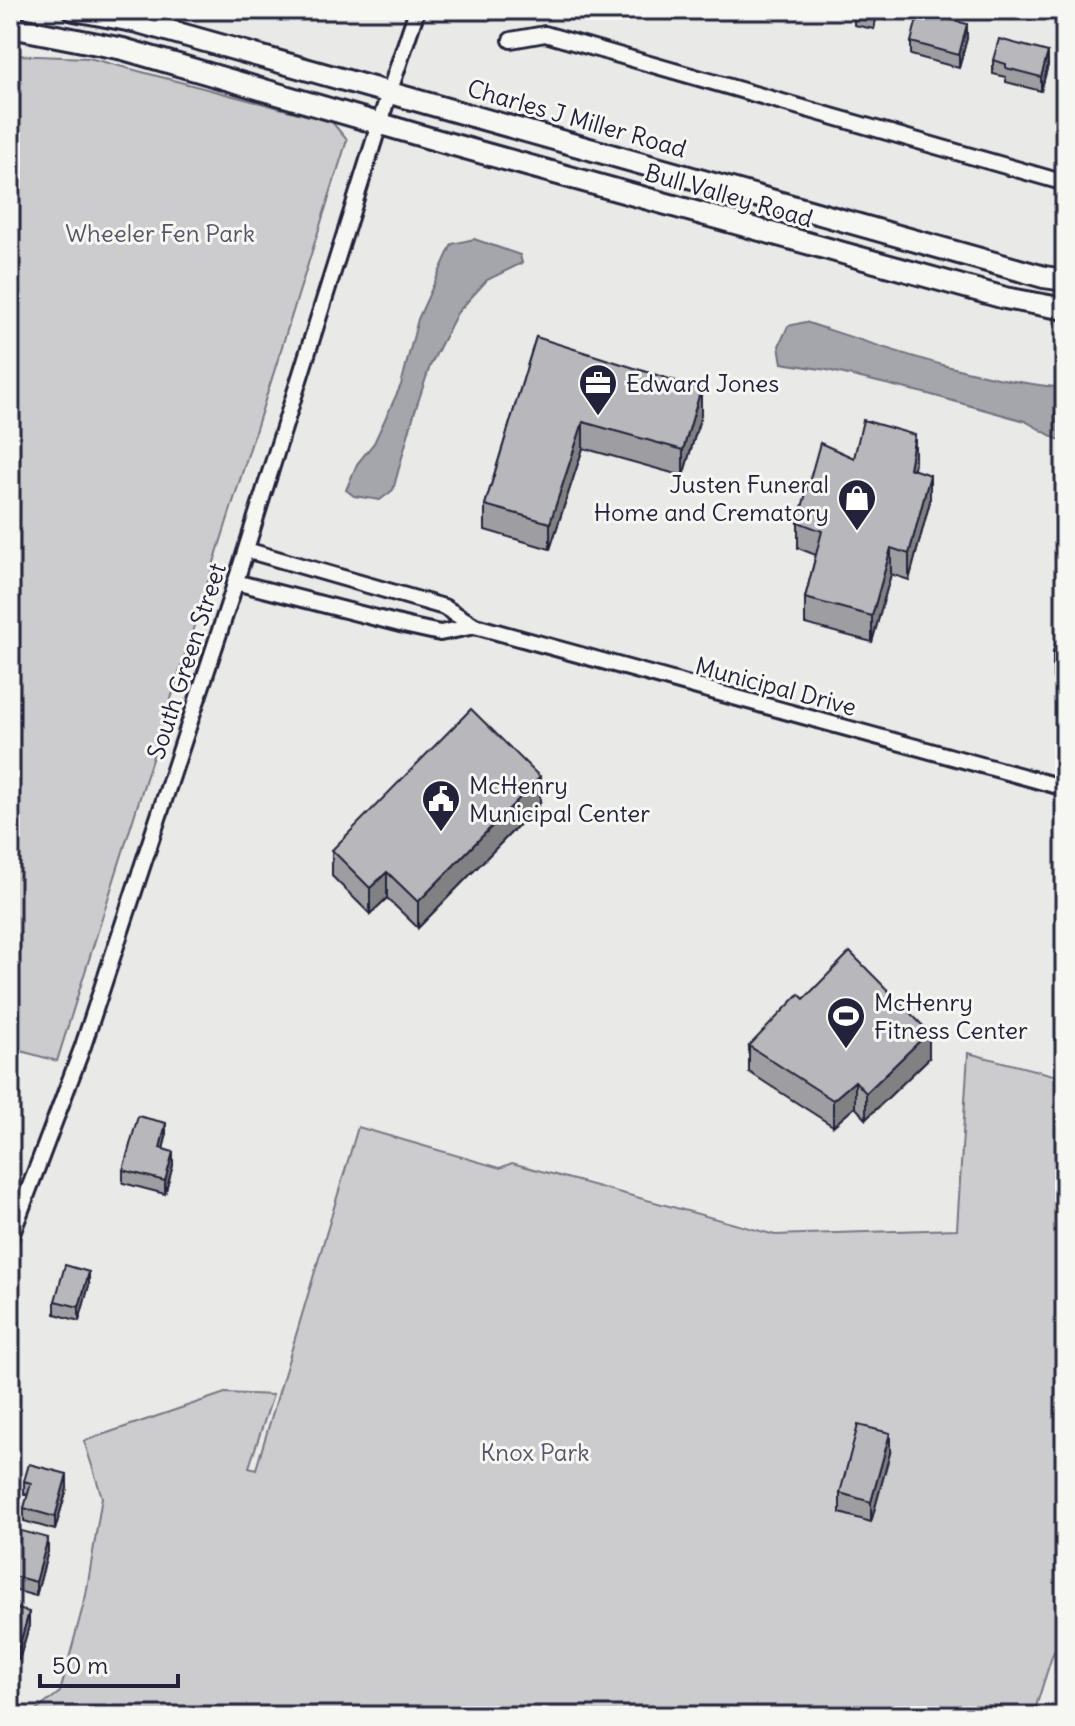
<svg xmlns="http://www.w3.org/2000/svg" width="1075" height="1726" viewBox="0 0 1075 1726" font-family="Delius,sans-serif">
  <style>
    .green { fill: #ccccce; stroke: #777784; stroke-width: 2 }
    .water { fill: #a5a5ac; stroke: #71717f; stroke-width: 2 }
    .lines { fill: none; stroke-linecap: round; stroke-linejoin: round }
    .street-casing { stroke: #22223b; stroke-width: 20 }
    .secondary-casing { stroke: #22223b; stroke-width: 26 }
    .street { stroke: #f6f6f2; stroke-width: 14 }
    .secondary { stroke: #f6f6f2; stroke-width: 20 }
    .wall { fill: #9e9ea2; stroke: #22223b; stroke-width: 2 }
    .shaded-wall { fill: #818184; stroke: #22223b; stroke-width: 2 }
    .building { fill: #b8b8bc; stroke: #22223b; stroke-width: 2 }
    .labels { text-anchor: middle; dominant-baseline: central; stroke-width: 6; stroke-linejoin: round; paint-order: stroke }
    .street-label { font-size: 24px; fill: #22223b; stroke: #f6f6f2 }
    .park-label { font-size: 24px; fill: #555567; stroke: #f6f6f2 }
    .poi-label { font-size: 24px; fill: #22223b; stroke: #f6f6f2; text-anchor: start }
  </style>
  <rect width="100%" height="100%" fill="#e9e9e7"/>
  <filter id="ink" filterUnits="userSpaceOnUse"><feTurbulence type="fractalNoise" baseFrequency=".0125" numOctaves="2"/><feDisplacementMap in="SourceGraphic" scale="16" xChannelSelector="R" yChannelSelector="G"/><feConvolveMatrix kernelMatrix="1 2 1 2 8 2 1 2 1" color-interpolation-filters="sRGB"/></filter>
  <g filter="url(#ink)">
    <path class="green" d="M10,55L89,58L332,122L347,140L57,1061L10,1048Z
      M968,1053L1065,1078V1629L1052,1656L1033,1716H29L60,1692L86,1595L102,1497L84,1441L225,1393L273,1395L249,1467L256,1469L358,1127L500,1168L512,1163L775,1235L957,1229Z"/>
    <path class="water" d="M474,239L520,255L522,263L487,280L457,313L430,366L414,414L393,490L380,500L354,496L346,490L357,464L374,443L401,385L418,319L452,244Z
      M805,322C891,350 975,380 1065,388V440L1057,439L1025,421L928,394L827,370L782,363L779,346L788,326Z"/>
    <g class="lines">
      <defs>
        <path id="street" d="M511,40L545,34L1065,183
          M246,550L444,607L475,626L1065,788
          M235,582L408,626L440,633L475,626
          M10,1239L83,1046L230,600L389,93L417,10"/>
        <path id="secondary" d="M74,10L138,22L1044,277L1065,280
          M10,29H21L123,49L436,140L1005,298L1065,309"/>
      </defs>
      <use href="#street" class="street-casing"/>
      <use href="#secondary" class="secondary-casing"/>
      <use href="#street" class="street"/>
      <use href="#secondary" class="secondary"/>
    </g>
    <path class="wall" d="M850,10H887L886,15L877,13L874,29L854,25V13H850Z
      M1065,32V49L1055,46V39Z
      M967,38L959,68L911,55V42Z
      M993,60L1048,65L1041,91L1006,82V77L993,74Z
      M536,337L701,415L683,476L583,448L550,549L485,530V505Z
      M854,458L915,461L914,469L930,501L909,580L891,574L872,642L805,624V598L816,555L798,548V522Z
      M1065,612V681L1053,678V652Z
      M540,803L418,928L387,898L370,914L332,876V850Z
      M804,999L929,1058L866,1119L855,1107L833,1126L749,1072V1046Z
      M166,1137L163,1149L173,1165L165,1194L123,1183V1170Z
      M89,1285L79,1321L55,1314V1301Z
      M890,1453L871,1522L840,1513V1493Z
      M24,1481L67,1488L55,1530L24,1521V1508L28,1495L24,1494Z
      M10,1528L48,1551L36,1596L10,1589Z
      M10,1597L13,1608L29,1626L19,1660L10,1657Z"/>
    <path class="shaded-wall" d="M875,10H877V13L874,29Z
      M967,24V38L959,68V55Z
      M1048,52V65L1041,91V77Z
      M701,389V415L683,476V450Z
      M583,422V448L550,549V523Z
      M915,435V461L909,494V468Z
      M930,475V501L909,580V554Z
      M891,548V574L872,642V616Z
      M540,777V803L418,928V902Z
      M387,872V898L370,914V888Z
      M929,1032V1058L866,1119V1093Z
      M855,1081V1107L833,1126V1100Z
      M166,1123V1137L160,1162V1148Z
      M173,1152V1165L165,1194V1181Z
      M89,1272V1285L79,1321V1307Z
      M890,1433V1453L871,1522V1502Z
      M67,1474V1488L55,1530V1517Z
      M48,1538V1551L36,1596V1582Z
      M29,1612V1626L19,1660V1647Z"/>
    <path class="building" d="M855,10H875L874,16L854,12Z
      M919,11L967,24L959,55L911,42Z
      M1058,30L1065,32V42L1055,39Z
      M999,39L1048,52L1041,77L1006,68V64L993,60Z
      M536,337L701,389L683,450L583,422L550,523L485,505Z
      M863,420L915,435L909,468L930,475L909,554L891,548L872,616L805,598L822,531L798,522L820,443L854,458Z
      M1065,612V655L1053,652Z
      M471,709L540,777L418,902L387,872L370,888L332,850Z
      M850,952L929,1032L866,1093L855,1081L833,1100L749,1046L799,994L804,999Z
      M138,1116L166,1123L160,1148L173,1152L165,1181L123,1170Z
      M65,1265L89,1272L79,1307L55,1301Z
      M858,1425L890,1433L871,1502L840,1493Z
      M29,1464L67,1474L55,1517L24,1508L31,1483L24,1481Z
      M10,1528L48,1538L36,1582L10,1575V1561L14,1548L10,1547Z
      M10,1597L13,1598L10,1607L29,1612L19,1647L10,1644Z"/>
  </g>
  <defs>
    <symbol id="office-pin" viewBox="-11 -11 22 30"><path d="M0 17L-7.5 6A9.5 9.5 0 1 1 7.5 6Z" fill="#22223b" stroke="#f6f6f2"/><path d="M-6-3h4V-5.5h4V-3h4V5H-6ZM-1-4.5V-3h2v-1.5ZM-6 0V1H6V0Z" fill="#fff"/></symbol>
    <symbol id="shop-pin" viewBox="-11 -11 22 30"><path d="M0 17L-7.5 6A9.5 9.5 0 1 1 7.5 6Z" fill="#22223b" stroke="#f6f6f2"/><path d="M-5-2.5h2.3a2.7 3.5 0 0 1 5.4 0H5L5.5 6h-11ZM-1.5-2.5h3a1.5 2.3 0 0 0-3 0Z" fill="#fff"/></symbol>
    <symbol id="civic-pin" viewBox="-11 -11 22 30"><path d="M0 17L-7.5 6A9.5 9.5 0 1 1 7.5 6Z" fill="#22223b" stroke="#f6f6f2"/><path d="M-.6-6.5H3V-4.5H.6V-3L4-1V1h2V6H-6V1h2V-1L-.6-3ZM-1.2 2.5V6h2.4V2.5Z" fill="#fff"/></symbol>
    <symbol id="stadium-pin" viewBox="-11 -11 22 30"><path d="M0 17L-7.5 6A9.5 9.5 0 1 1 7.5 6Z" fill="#22223b" stroke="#f6f6f2"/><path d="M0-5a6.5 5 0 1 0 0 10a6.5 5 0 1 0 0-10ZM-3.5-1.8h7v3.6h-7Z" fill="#fff"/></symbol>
  </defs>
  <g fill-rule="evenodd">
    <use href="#office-pin" x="576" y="361" width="44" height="60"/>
    <use href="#shop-pin" x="835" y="476" width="44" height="60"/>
    <use href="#civic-pin" x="419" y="777" width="44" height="60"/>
    <use href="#stadium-pin" x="824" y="994" width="44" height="60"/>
  </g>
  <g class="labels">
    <g class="street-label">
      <text transform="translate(577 118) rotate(16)">Charles J Miller Road</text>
      <text transform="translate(729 195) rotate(16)">Bull Valley Road</text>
      <text transform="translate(186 661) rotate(-72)">South Green Street</text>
      <text transform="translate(776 686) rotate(15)">Municipal Drive</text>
    </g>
    <g class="park-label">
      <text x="160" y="233">Wheeler Fen Park</text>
      <text x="535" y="1452">Knox Park</text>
    </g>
    <g class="poi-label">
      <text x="626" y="383">Edward Jones</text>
      <text x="829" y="484" text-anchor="end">Justen Funeral<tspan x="829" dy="28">Home and Crematory</tspan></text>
      <text x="469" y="785">McHenry<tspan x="469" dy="28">Municipal Center</tspan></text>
      <text x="874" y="1002">McHenry<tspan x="874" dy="28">Fitness Center</tspan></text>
    </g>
  </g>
  <rect width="1075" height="1726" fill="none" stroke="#f6f6f2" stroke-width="40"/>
  <rect x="20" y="20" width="1035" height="1686" fill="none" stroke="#22223b" stroke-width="3" filter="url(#ink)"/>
  <path d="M40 1674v12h138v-12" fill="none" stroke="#22223b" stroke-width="4"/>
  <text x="52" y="1674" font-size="24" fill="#22223b" stroke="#f6f6f2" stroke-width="6" paint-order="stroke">50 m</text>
</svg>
